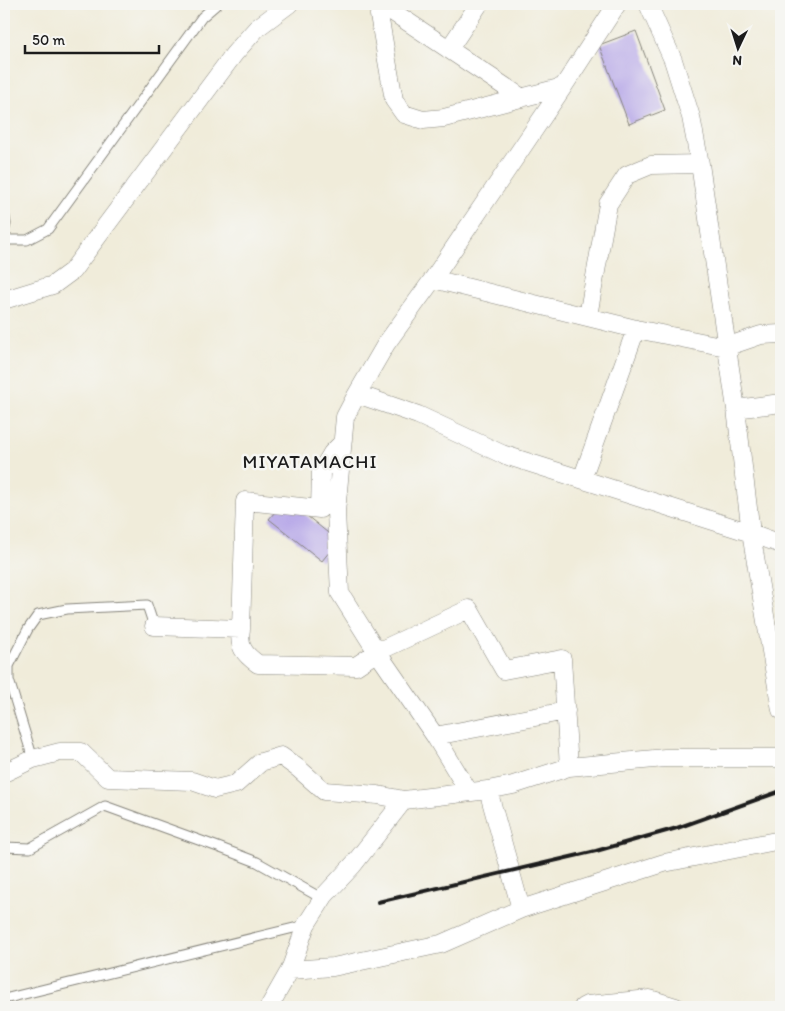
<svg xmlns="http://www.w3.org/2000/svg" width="785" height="1011" viewBox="0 0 785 1011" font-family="Itim,sans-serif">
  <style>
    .building { fill: #b7a8e8 }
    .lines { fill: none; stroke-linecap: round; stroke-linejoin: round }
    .lane-casing { stroke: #86847b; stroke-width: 11 }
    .street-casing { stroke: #86847b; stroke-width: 19 }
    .lane { stroke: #fff; stroke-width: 9 }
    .street { stroke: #fff; stroke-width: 18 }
    .rail { stroke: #1c1c1c; stroke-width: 4 }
    .labels { text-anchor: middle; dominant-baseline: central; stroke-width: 5; stroke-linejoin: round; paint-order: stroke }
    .quarter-label { font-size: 19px; letter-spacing: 1px; fill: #1c1c1c; stroke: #f6f6f2 }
  </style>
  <rect width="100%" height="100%" fill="#f6f6f2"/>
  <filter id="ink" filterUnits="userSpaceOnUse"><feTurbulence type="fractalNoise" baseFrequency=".02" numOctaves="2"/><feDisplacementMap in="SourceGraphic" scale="10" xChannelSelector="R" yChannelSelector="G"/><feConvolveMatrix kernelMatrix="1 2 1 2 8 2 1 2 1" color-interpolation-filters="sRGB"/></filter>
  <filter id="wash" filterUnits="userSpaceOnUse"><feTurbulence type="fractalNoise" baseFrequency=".0096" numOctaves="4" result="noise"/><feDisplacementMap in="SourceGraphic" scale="20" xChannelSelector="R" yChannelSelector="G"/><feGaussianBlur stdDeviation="1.12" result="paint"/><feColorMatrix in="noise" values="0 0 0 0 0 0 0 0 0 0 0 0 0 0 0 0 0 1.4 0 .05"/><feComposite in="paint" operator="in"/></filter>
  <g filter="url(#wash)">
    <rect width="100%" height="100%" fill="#f0ecda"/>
    <g id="blocks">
      <path class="building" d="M636,31L665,110L629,124L599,45Z
        M286,499L338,541L322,561L269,519Z"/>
    </g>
  </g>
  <g filter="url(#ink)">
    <use href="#blocks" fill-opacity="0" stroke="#86847b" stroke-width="1"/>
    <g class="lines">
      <defs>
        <path id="lane" d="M4,212L6,224L4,231
          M4,240H27L48,229L202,17L217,4
          M33,759L9,680V666L28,629L38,615L67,609L147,605L154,626
          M4,847L30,848L105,806L218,847L257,862L323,899
          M4,999L306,925"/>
        <path id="street" d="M380,4L379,15L394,100L404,114L423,120L444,118L563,87
          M381,4L522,98
          M648,4L673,60L691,117L700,164L736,409L751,533L781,710
          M449,49L479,4
          M433,279L636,329L726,347L761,335L781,334
          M4,300L53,285L72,271L234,54L257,28L289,4
          M588,316L608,204L627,175L651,165L700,164
          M357,394L418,415L502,454L751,533L781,544
          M736,409L781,403
          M582,479L636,329
          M154,626L241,629L245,501L320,509L321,472L332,453L342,443
          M241,629C238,647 244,654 258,664L356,666L377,652L469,609L504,670L562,659L569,767
          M435,736L566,711
          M4,773L33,759L60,752H81L108,778L192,781L215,789L236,784L261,762L281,756L299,769L324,791L378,795L404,800L488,790L513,785L569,767L665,758H781
          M488,790L521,909
          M469,792L435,736L377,652L340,593L336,512L345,417L357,394L386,344L433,279L563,87L617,4
          M290,970L333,967L441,944L521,909L664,863L781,840
          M269,1007L290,970L306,925L325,895L353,865L404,800
          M583,1007L587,1005L650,999L676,1007"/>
      </defs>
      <use href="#lane" class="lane-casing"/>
      <use href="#street" class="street-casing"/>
      <use href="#lane" class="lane"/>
      <use href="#street" class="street"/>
      <path class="rail" d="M378,902L596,851L677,828L781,791"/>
    </g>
  </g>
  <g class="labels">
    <g class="quarter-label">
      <text x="310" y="461">MIYATAMACHI</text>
    </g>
  </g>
  <rect width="785" height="1011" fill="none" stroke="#f6f6f2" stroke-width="20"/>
  <g transform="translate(738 48) rotate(184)" stroke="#f6f6f2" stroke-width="4" paint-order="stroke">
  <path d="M0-4L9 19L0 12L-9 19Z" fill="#1c1c1c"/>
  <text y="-8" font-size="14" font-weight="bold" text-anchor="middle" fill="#1c1c1c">N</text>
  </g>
  <path d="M25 45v8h134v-8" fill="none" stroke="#1c1c1c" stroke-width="2.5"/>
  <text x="32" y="45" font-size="15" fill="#1c1c1c" stroke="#f6f6f2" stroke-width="4" paint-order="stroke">50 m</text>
</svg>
